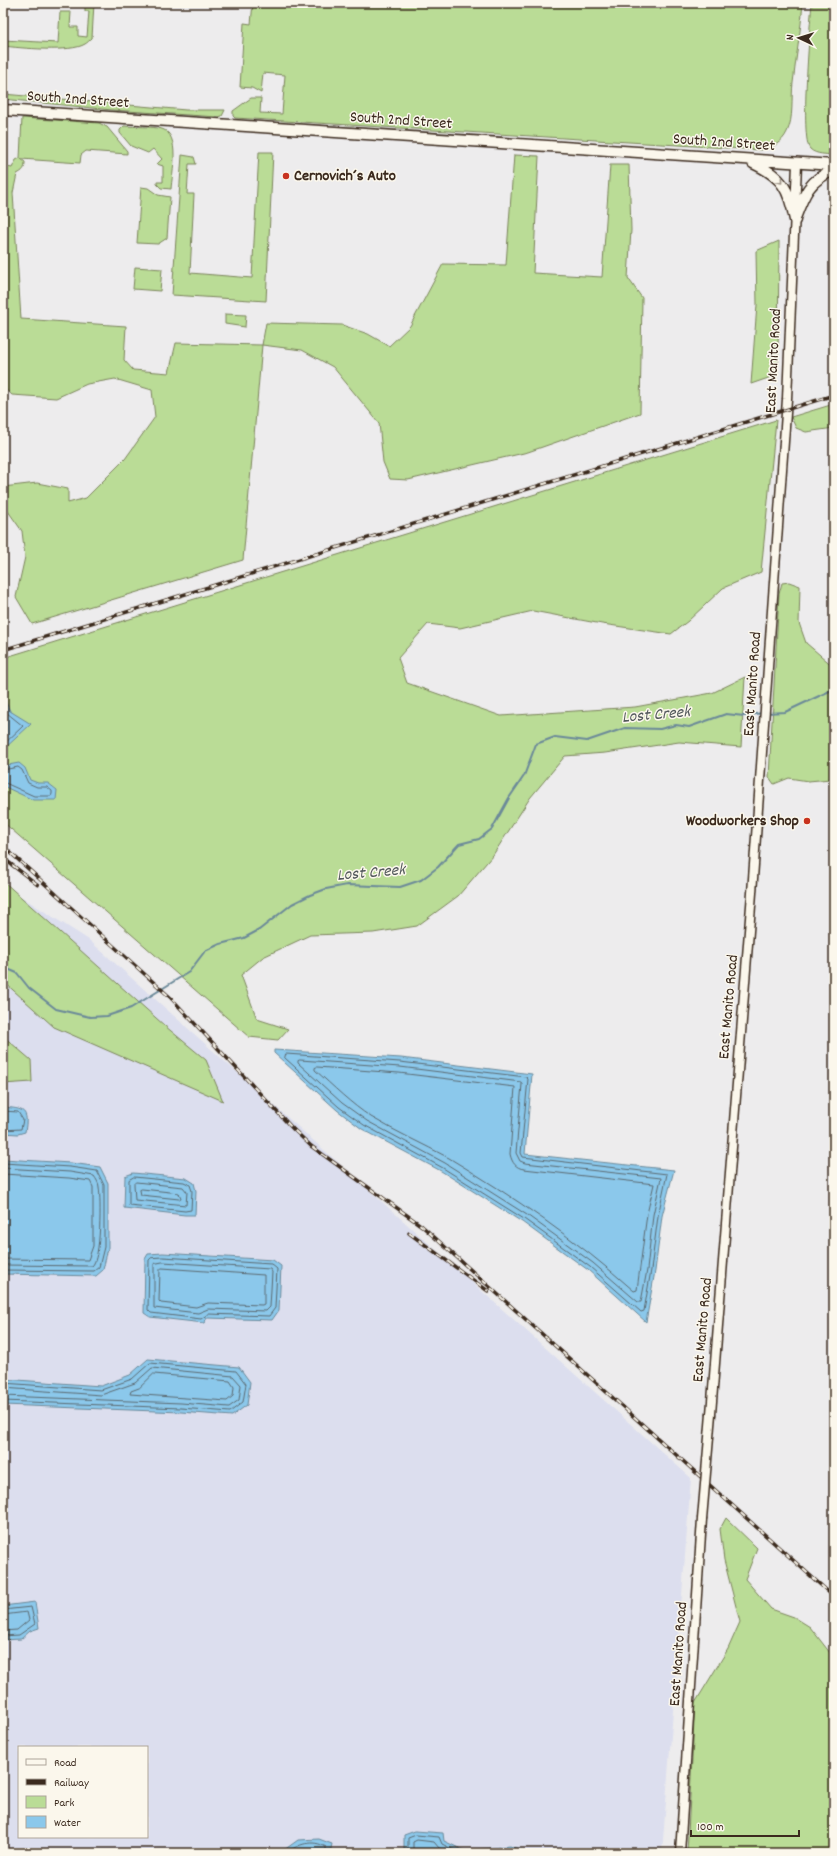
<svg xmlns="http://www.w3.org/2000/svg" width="837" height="1856" viewBox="0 0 837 1856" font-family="Dekko,sans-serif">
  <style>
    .built { fill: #dcdeee; fill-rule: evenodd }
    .green { fill: #badc96; stroke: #7a835a }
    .water { fill: #8bc8eb; stroke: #6b8999 }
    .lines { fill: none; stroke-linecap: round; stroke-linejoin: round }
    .shore { stroke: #5b6970; stroke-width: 1 }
    .stream { stroke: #6b8999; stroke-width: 2 }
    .minor-casing { stroke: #3b2a1e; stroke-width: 11 }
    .major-casing { stroke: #3b2a1e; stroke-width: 13 }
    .minor { stroke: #fbf7ec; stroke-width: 8 }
    .major { stroke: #fbf7ec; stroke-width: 10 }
    .rail-casing { stroke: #3b2a1e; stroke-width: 3.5 }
    .rail { stroke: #fbf7ec; stroke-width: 2; stroke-dasharray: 6; stroke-linecap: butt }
    .minor-bridge-casing { stroke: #3b2a1e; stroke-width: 11; stroke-linecap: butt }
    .minor-bridge { stroke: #fbf7ec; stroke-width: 8 }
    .oneway { stroke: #9b9085 }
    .poi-dot { fill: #c8321e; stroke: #fbf7ec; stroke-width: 1.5 }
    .labels { text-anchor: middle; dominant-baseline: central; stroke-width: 3; stroke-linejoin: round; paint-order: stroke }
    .street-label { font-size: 16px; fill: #3b2a1e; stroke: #fbf7ec }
    .poi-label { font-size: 16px; font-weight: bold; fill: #3b2a1e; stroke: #fbf7ec; text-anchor: start }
    .water-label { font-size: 17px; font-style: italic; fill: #53595c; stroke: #fbf7ec }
  </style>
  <rect width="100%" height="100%" fill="#edeced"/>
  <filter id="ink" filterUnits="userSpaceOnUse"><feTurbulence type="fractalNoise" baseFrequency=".025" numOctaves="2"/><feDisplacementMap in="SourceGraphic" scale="8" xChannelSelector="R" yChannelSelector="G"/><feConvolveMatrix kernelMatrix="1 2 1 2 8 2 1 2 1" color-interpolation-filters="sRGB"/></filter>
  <g filter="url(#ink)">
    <path class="built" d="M3,885L89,940L691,1478L662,1853H3ZM19,1747H147V1837H19Z"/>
    <path class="green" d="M85,3H94L92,38C90,40 87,43 85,44C71,53 20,48 3,46V40L58,43L60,12H71L70,27H78V36L87,37L89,11H85Z
      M253,3H803C801,30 796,56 793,83C791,98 794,118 787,132C782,143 772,148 760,150L235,118L233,116V111L251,98H261L260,113L282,114L285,75L263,73L261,93L252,88L240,87L244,23L251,24Z
      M812,3H834V155C827,154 816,155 810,149C800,138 810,25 812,3Z
      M3,94L186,110H225L222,116L218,117L112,110L3,99Z
      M22,118L99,123L107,127L127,151V154L86,151L81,155L80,163L21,159L25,162C25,169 23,171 17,174L13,193L21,319L126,326L124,360L133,370L169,373L176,343L262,345L266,323L342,325L368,334L389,346L410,326L443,264L506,265L514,155L539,156L533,273L602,277L610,165H629L631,230L628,278L642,298L640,413L528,452L408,480L390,479L383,462L379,423L333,367L302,350L262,345L243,560L32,624L16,597L25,557L22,531L3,504V487L37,483L68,489V503L86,498L125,459L155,417L152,390L115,379L87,384L56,398L12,395L3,387V166L12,168L16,160L20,158Z
      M124,126C136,127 151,126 162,129C181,135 172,174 171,189L161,188L157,184V182H163V166L157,164L162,159L153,149L148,153L131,146L120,133V130Z
      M259,152H273L266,301L172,295L182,155L194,157L196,164H189L187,194H194L190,273L252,278Z
      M141,187L148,188L158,195L170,197L167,238L158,244L137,243Z
      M779,241L778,362L777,375L751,384L757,305L756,251Z
      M135,267L162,269L160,291L133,289Z
      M225,314L246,315L245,327L225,324Z
      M834,404V428L806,432L796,428L791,417Z
      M776,420L761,572L723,588L688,621L671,634L602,624L533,611L460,628L428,624L398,658L407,683L501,716L635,707L712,693L745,677L741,747L679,742L605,753L565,756L530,798L493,855L458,896L417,926L373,933L310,935L263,957L241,975L257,1019L288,1029L278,1040L249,1037L3,822V658Z
      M789,582L800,586L799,623L806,643L834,667V774L831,779L808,781L789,778L774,784L769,777L779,594L782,583Z
      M3,881L165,1026L206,1060L223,1101L54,1027L3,981Z
      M3,1036L31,1060L32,1082L3,1084Z
      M726,1518L757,1548L745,1579L771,1609L794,1617L810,1627L834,1658V1853H687L695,1703L728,1649L740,1622L724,1560L720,1529Z"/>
    <path class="water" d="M3,696L10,711L31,724L3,750Z
      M19,763L25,768L30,780L38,783H48L57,790L56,800H33L3,786V766Z
      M274,1050L401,1058L532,1074L525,1154L674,1170L662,1216L655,1271L646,1322L588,1270L522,1222L441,1171L362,1129L337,1110L274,1053Z
      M3,1107C24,1109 29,1109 25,1132L18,1134L3,1133Z
      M3,1159L71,1163L100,1167L108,1183V1248L103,1270L96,1276L3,1274Z
      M133,1173L186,1178L194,1183L196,1191L195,1215H185L124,1208L125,1176Z
      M163,1253L273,1260L281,1266L279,1310L272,1320L207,1318L204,1323L150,1317L144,1313L145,1259L148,1254Z
      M148,1359L239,1367L250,1382L247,1405L232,1416L181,1412L3,1405V1379L101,1386L130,1375Z
      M35,1602L39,1628L30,1631L21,1639L3,1640V1606Z
      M415,1831L443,1833L444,1841L465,1851L510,1846L530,1853H404V1835Z
      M319,1839L332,1844L330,1853H280L298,1840Z"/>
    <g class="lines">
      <path class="shore" d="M3,705L7,713L23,726L3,745
        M3,770L18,767L22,770L28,783L37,787H47L52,791V794L51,796H34L3,782
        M286,1054L400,1062L526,1077L528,1079L521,1153L523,1157L667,1174L658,1216L651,1270L644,1311L641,1312L590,1267L524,1219L443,1168L364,1125L339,1107L285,1058Z
        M300,1060L400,1067L521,1082L522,1084L516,1153L520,1161L525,1163L661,1178L653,1215L647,1270L641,1302H638L593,1263L527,1215L445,1163L367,1121L342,1103L298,1063V1061Z
        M317,1067L399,1073L515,1087L510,1154C512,1163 516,1168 524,1169L654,1184L647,1214L637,1290L634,1291C577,1240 514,1197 449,1158C423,1144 396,1132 371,1117C351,1104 333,1086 315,1070V1068Z
        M3,1111L18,1112L23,1120L21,1129L3,1130
        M3,1163L70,1167L97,1171L104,1185V1247L99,1267L94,1271L3,1270
        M3,1168L70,1172L94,1176C96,1179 99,1183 99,1187C101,1200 101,1259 92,1266L3,1265
        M3,1174L69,1178L90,1181L93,1187V1246L88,1260L3,1259
        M134,1177L184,1182L190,1185L192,1191L191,1210L185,1211L129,1205V1180Z
        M136,1182L183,1187L187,1192L186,1205L135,1200L134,1184Z
        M142,1189L179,1193L181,1198L179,1199L141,1195L140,1190Z
        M163,1257L271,1264L277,1269L275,1308L269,1316L208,1314L201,1319L151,1313L148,1310L149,1260L151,1258Z
        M163,1262L270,1269L272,1272L270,1307L266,1311L208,1309L198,1313L154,1308V1264Z
        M162,1268L264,1275V1304L262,1305L208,1303L196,1307L161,1303L159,1301L160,1270Z
        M154,1374L230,1381L234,1387L233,1396L227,1401L130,1394L131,1391L139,1388Z
        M3,1383L101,1390L132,1379L150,1363L236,1371L246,1384L243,1402L230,1412L181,1408L3,1401
        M3,1388L101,1395L135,1383L152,1368L233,1376L241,1385L239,1400L229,1407L181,1403L3,1396
        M3,1610L31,1607L35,1624L19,1635L3,1636
        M3,1615L27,1612L29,1620L17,1630L3,1631
        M286,1853C299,1844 312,1839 326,1847V1853
        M408,1853V1838L416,1835L439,1837L442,1844L460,1853
        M413,1853V1842L417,1840L434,1842L439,1848L449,1853
        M476,1853L509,1850L518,1853"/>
      <path class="stream" d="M766,713L785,712L834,689
        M3,967L17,973L29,988L56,1009L90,1017L107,1016L131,1008L189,972L205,951L220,944L244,938L259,930L292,904L310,895L326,889L347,885L400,887L421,880L438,867L459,844L479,839L492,829L509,798L524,776L536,744L555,737L587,741L625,728L660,729L676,725L689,727L726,714L744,716L762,713"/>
      <defs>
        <path id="minor" d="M711,1414L752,893L787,399L797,164
          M680,1853L702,1519"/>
        <path id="major" d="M3,110L834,165
          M753,163C783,177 789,189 795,220
          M795,218C804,194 809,180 834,170"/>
      </defs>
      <use href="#minor" class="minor-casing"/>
      <use href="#major" class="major-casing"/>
      <use href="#minor" class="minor"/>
      <use href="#major" class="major"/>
      <defs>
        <path id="rail" d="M3,650L834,395
          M3,846L171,998L293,1129L311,1146L422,1226L834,1597
          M3,858L38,885
          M409,1233L488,1291"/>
      </defs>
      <use href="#rail" class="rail-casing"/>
      <use href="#rail" class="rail"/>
      <defs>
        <path id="minor-bridge" d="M702,1519L711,1414"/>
      </defs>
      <use href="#minor-bridge" class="minor-bridge-casing"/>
      <use href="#minor-bridge" class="minor-bridge"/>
    </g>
    <defs><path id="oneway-chevron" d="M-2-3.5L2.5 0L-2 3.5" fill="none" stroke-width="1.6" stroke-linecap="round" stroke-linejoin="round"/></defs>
    <use class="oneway" href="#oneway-chevron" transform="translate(780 181) rotate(50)"/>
  </g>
  <g class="poi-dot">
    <circle cx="286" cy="176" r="4"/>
    <circle cx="807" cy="821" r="4"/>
  </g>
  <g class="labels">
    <g class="street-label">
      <text transform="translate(78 100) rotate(4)">South 2nd Street</text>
      <text transform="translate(401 121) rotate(4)">South 2nd Street</text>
      <text transform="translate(724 143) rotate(4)">South 2nd Street</text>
      <text transform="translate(774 361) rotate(-87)">East Manito Road</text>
      <text transform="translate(753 684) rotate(-86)">East Manito Road</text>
      <text transform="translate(729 1007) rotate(-85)">East Manito Road</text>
      <text transform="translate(703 1330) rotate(-85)">East Manito Road</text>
      <text transform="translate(679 1654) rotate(-86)">East Manito Road</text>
    </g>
    <g class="poi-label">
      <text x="294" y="176">Cernovich´s Auto</text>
      <text x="799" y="821" text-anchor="end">Woodworkers Shop</text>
    </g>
    <g class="water-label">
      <text transform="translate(656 716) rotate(-5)">Lost Creek</text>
      <text transform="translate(371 874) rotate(-5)">Lost Creek</text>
    </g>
  </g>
  <rect width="837" height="1856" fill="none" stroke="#fbf7ec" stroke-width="16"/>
  <rect x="8" y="8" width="821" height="1840" fill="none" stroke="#3b2a1e" stroke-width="1.5" filter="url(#ink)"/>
  <rect x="18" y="1746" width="130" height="92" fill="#fbf7ec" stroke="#aea59a"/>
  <rect x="26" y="1759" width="20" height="6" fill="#fbf7ec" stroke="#aea59a"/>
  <text x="54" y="1766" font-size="12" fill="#3b2a1e">Road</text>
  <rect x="26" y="1779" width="20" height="6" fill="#3b2a1e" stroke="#aea59a"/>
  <text x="54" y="1786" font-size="12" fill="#3b2a1e">Railway</text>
  <rect x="26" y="1796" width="20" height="12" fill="#badc96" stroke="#aea59a"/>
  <text x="54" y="1806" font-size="12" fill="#3b2a1e">Park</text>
  <rect x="26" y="1816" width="20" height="12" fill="#8bc8eb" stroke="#aea59a"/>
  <text x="54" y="1826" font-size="12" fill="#3b2a1e">Water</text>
  <g transform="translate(799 38) rotate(274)" stroke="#fbf7ec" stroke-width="3" paint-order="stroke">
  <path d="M0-3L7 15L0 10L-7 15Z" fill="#3b2a1e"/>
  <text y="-6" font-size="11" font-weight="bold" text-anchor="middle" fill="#3b2a1e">N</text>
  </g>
  <path d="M691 1830v6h108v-6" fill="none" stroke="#3b2a1e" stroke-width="2"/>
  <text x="697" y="1830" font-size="12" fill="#3b2a1e" stroke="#fbf7ec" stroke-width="3" paint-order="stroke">100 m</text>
</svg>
